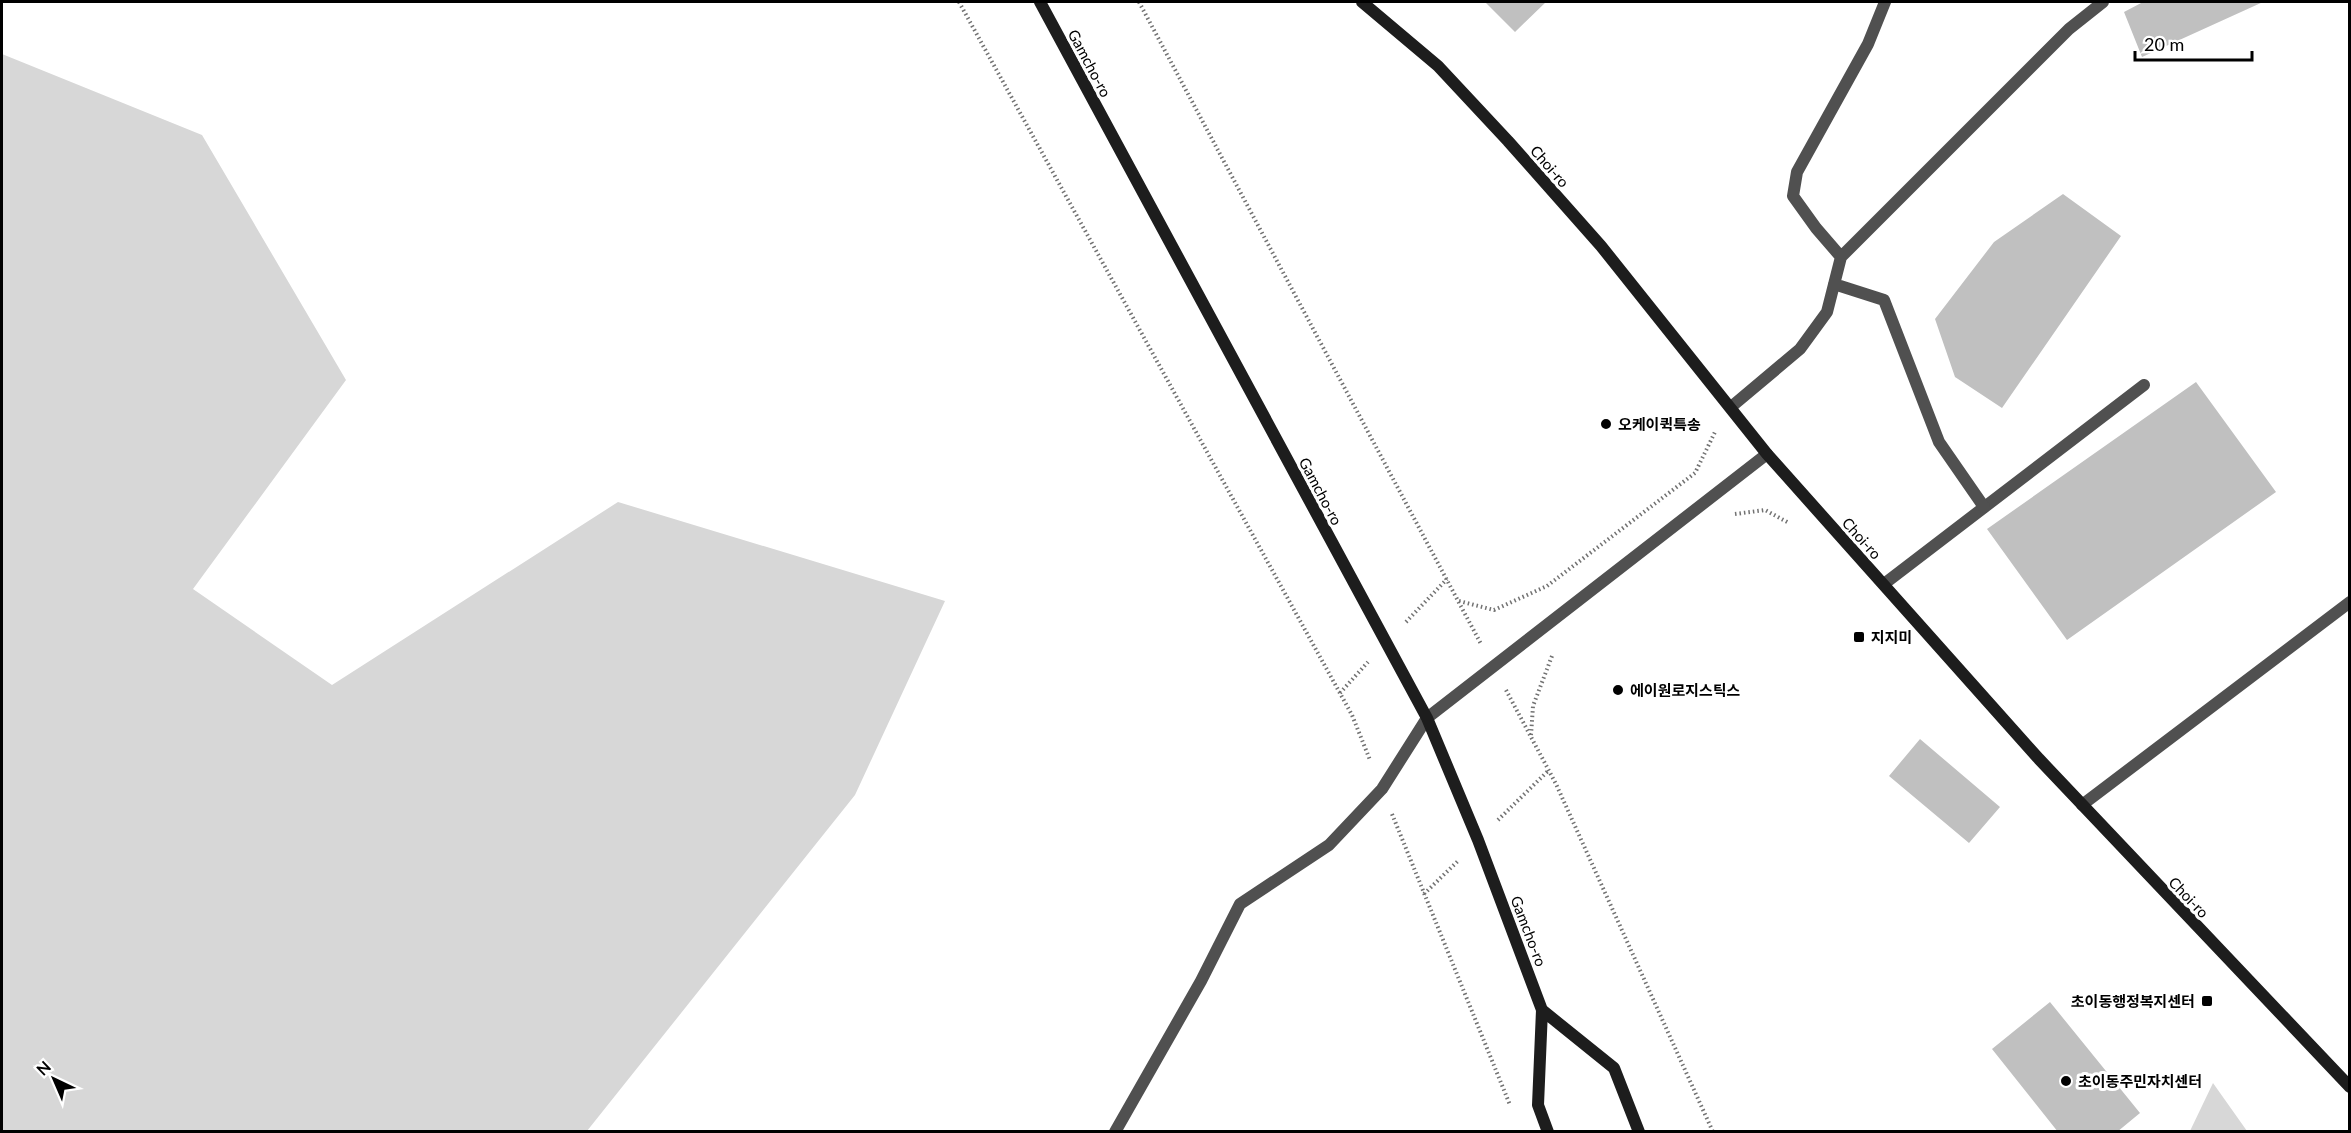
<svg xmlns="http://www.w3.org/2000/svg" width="2351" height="1133" viewBox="0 0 2351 1133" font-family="Lato,'Noto Sans KR',sans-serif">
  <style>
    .green { fill: #d7d7d7 }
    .building { fill: #c0c0c0 }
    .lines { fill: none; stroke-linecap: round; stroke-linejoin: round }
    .path { stroke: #727272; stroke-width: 4; stroke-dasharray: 1.5 3; stroke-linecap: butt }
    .lane { stroke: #505050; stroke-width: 12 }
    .street { stroke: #505050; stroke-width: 12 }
    .secondary { stroke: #1d1d1d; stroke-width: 12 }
    .poi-dot { fill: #000; stroke: #fff; stroke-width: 2 }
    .labels { text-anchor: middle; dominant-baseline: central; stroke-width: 6; stroke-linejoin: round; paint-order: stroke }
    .street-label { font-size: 15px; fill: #000; stroke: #fff }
    .poi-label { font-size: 15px; font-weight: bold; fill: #000; stroke: #fff; text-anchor: start }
  </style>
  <rect width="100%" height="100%" fill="#fff"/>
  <path class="green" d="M2,54L202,135L346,380L193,589L332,685L618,502L945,601L855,795L587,1131H2Z
    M2213,1083L2247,1131H2190Z"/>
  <path class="building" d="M1485,2H1546L1515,32Z
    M2143,2H2263L2142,57L2124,12Z
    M2063,194L2121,236L2002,408L1955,377L1935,319L1994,242Z
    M2196,382L2276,492L2067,640L1987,529Z
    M1920,739L2000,807L1969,843L1889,776Z
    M2050,1002L2140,1113L2117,1132H2058L1992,1049Z"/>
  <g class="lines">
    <path class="path" d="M959,2L1352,715L1370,760
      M1139,2L1481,644
      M1735,514L1765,510L1789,523
      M1459,601L1494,610L1547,586L1695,473L1716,430
      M1406,622L1447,579
      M1506,690L1556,784L1713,1132
      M1340,693L1368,662
      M1531,735L1533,706L1552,656
      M1392,814L1510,1105
      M1498,820L1549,770
      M1424,894L1459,860"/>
    <path class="lane" d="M1884,584L2144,385
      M1427,718L1767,454
      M2082,805L2350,602"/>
    <path class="street" d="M1841,257L2069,29L2103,2
      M1834,284L1884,300L1939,442L1984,507
      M1731,407L1800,349L1827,312L1841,257L1816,228L1793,196L1797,172L1868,44L1885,2
      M1115,1132L1201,981L1240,904L1329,845L1382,789L1427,718"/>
    <path class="secondary" d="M1040,2L1427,718L1478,840L1542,1010L1538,1105L1548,1132
      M1362,2L1438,66L1508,141L1601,246L1767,454L2039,759L2350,1087
      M1542,1010L1614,1068L1639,1132"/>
  </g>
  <g class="poi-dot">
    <circle cx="1606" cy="424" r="6"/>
    <rect x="1853" y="631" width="12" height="12" rx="3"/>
    <circle cx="1618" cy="690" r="6"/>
    <rect x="2201" y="995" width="12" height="12" rx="3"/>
    <circle cx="2066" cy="1081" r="6"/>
  </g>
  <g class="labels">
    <g class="street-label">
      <text transform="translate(1090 63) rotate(62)">Gamcho-ro</text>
      <text transform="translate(1550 166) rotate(49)">Choi-ro</text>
      <text transform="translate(1321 491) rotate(62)">Gamcho-ro</text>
      <text transform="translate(1862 538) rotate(48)">Choi-ro</text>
      <text transform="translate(2189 897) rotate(46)">Choi-ro</text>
      <text transform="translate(1529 931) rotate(69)">Gamcho-ro</text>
    </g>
    <g class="poi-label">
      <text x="1618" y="424">오케이퀵특송</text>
      <text x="1871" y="637">지지미</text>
      <text x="1630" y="690">에이원로지스틱스</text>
      <text x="2195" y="1001" text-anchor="end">초이동행정복지센터</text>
      <text x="2078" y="1081">초이동주민자치센터</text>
    </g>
  </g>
  <rect width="2351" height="1133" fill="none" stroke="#000000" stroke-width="6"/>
  <g transform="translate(54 1079) rotate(316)" stroke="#ffffff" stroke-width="4.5" paint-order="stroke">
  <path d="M0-4.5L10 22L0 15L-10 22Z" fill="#000000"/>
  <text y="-9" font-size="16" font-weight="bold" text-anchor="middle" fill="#000000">N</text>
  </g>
  <path d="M2135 51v9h117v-9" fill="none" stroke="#000000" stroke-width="3"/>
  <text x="2144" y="51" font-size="18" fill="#000000" stroke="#ffffff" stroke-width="4.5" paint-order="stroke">20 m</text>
</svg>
